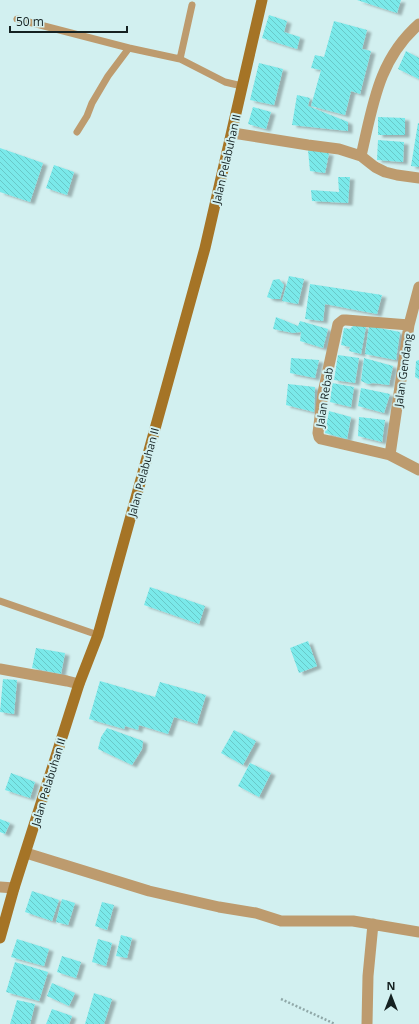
<svg xmlns="http://www.w3.org/2000/svg" width="419" height="1024" viewBox="0 0 419 1024" font-family="'Open Sans',sans-serif">
  <style>
    .building { fill: url(#building-back-hatch); filter: url(#shadow) }
    .lines { fill: none; stroke-linecap: round; stroke-linejoin: round }
    .path { stroke: #90a8a8; stroke-width: 2.5; stroke-dasharray: 2 2; stroke-linecap: butt }
    .service { stroke: #bd9b6e; stroke-width: 7 }
    .minor { stroke: #bd9b6e; stroke-width: 11 }
    .tertiary { stroke: #bd9b6e; stroke-width: 11 }
    .secondary { stroke: #a57426; stroke-width: 11 }
    .labels { text-anchor: middle; dominant-baseline: central; stroke-width: 4; stroke-linejoin: round; paint-order: stroke }
    .street-label { font-size: 11px; fill: #152121; stroke: #d2f0f0 }
  </style>
  <defs>
    <pattern id="building-back-hatch" width="6" height="6" patternUnits="userSpaceOnUse"><rect width="6" height="6" fill="#7ae9ea"/><path d="M-1 5l2 2M0 0l6 6M5-1l2 2" fill="none" stroke="#69c8c8"/></pattern>
    <filter id="shadow"><feDropShadow dx="4.5" dy="2.5" stdDeviation="1" flood-color="#0004"/></filter>
  </defs>
  <rect width="100%" height="100%" fill="#d2f0f0"/>
  <path class="building" d="M357,0H401L397,13Z
    M269,15L287,21L284,32L300,37L297,49L262,38Z
    M334,21L367,30L362,49L371,51L360,94L351,91L345,115L311,106L321,70L311,68L315,55L324,57Z
    M406,51L419,58V79L398,69Z
    M259,63L283,69L274,105L250,100Z
    M297,95L310,98L308,106L348,122V131L292,125Z
    M253,107L271,112L266,129L248,124Z
    M378,117L405,118V135H378Z
    M418,123H419V167L411,166Z
    M378,140L404,142L403,162L377,160Z
    M0,148L43,163L30,202L0,192Z
    M308,150L329,153L325,173L310,171Z
    M54,165L74,172L67,195L46,188Z
    M338,177H350L348,203L312,201L311,190L339,192Z
    M289,276L304,279L298,304L282,301Z
    M279,279L284,285L280,299H272L267,297L273,280Z
    M310,284L382,295L377,314L325,304L323,321L305,319Z
    M276,317L298,326L300,321L328,329L323,348L300,341L301,332L293,333L273,329Z
    M355,324L366,327L361,354L349,351L350,347L341,345L344,328L350,329Z
    M369,326L400,332L396,360L365,354Z
    M338,355L359,358L355,383L334,380Z
    M291,358L319,360L315,378L290,373Z
    M364,358L393,366L389,385L373,383L368,384L361,381Z
    M419,360V379L415,377L416,361Z
    M332,383L354,387L351,407L330,402Z
    M288,384L315,387L314,412L286,405Z
    M361,388L390,394L384,413L358,406Z
    M329,411L351,417L347,439L325,433Z
    M359,417L385,420L382,442L358,436Z
    M150,587L205,606L199,624L144,605Z
    M308,641L317,666L299,673L290,648Z
    M36,648L65,653L61,674L32,668Z
    M3,679L17,680L14,714L0,712Z
    M100,681L155,697L160,682L206,695L197,724L174,717L168,734L139,725L138,730L125,726L124,729L89,719Z
    M107,728L143,741L142,749L132,765L98,749L101,737Z
    M234,730L256,741L243,765L221,753Z
    M250,763L271,773L259,797L238,786Z
    M11,773L35,782L30,798L5,790Z
    M0,819L10,823L5,834L0,832Z
    M32,891L59,900L52,921L25,912Z
    M62,899L75,903L68,925L56,922Z
    M102,902L114,905L107,930L95,926Z
    M121,935L132,938L127,958L116,956Z
    M17,939L49,949L44,966L11,957Z
    M98,939L112,943L106,966L92,962Z
    M62,956L81,962L76,978L57,972Z
    M15,962L48,972L39,1001L6,992Z
    M52,983L75,993L69,1006L47,996Z
    M94,993L112,999L104,1024H85Z
    M17,1000L35,1004L30,1024H10Z
    M52,1009L72,1016L69,1024H46Z"/>
  <g class="lines">
    <path class="path" d="M281,999L335,1024"/>
    <path class="service" d="M17,19L129,48L180,59L225,82L242,86
      M180,59L192,5
      M77,132L87,116L92,103L108,76L129,48
      M0,601L98,635"/>
    <path class="minor" d="M233,133L308,145L339,149L361,156L375,167L385,172L397,175L419,178
      M361,156C373,105 378,60 419,24
      M409,325L346,320H343L338,324L323,393L318,433L319,437L321,439L390,455L419,470
      M390,455L409,325L419,287
      M0,669L67,681L79,684
      M26,853L149,891L219,907L256,913L281,921H353L419,932
      M367,1024L368,976L373,924"/>
    <path class="tertiary" d="M0,887L14,888"/>
    <path class="secondary" d="M0,938L14,888L79,684L98,635L205,248L262,0"/>
  </g>
  <g class="labels">
    <g class="street-label">
      <text transform="translate(226 159) rotate(-77)">Jalan Pelabuhan II</text>
      <text transform="translate(403 370) rotate(-82)">Jalan Gendang</text>
      <text transform="translate(324 397) rotate(-81)">Jalan Rebab</text>
      <text transform="translate(143 472) rotate(-75)">Jalan Pelabuhan II</text>
      <text transform="translate(48 782) rotate(-73)">Jalan Pelabuhan II</text>
    </g>
  </g>
  <g transform="translate(391 996)" stroke="#d2f0f0" stroke-width="3" paint-order="stroke">
  <path d="M0-3L7 15L0 10L-7 15Z" fill="#152121"/>
  <text y="-6" font-size="11" font-weight="bold" text-anchor="middle" fill="#152121">N</text>
  </g>
  <path d="M10 26v6h117v-6" fill="none" stroke="#152121" stroke-width="2"/>
  <text x="16" y="26" font-size="12" fill="#152121" stroke="#d2f0f0" stroke-width="3" paint-order="stroke">50 m</text>
</svg>
